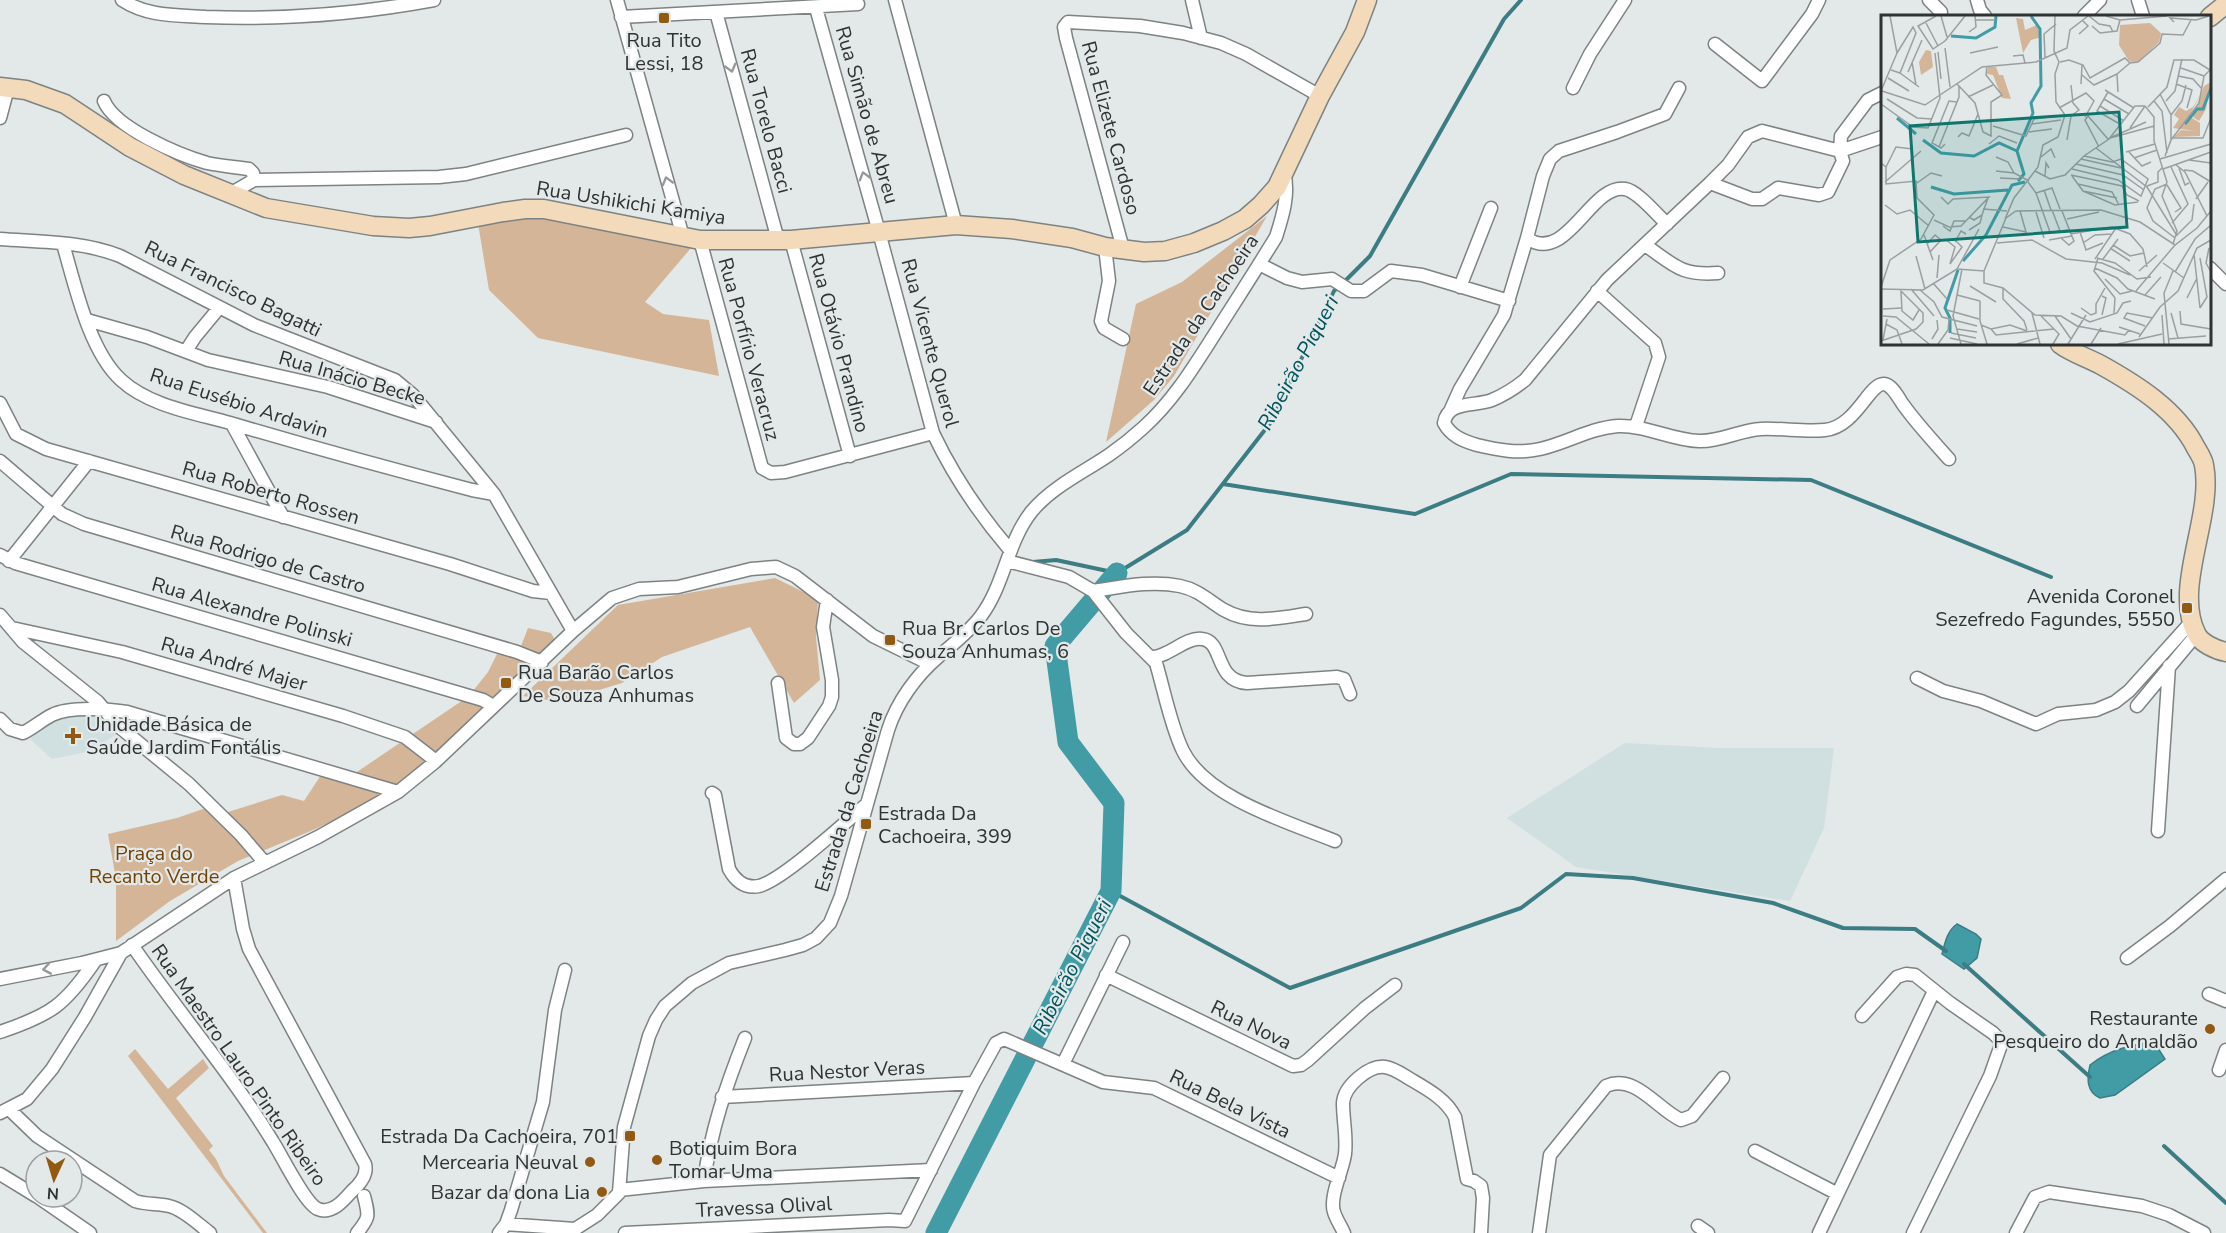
<svg xmlns="http://www.w3.org/2000/svg" width="2226" height="1233" viewBox="0 0 2226 1233" font-family="'Nunito Sans',sans-serif">
  <style>
    .built { fill: #d0dfe0 }
    .green { fill: #d4b597 }
    .water { fill: #429ca6; stroke: #3c7c83; stroke-width: 1.5 }
    .lines { fill: none; stroke-linecap: round; stroke-linejoin: round }
    .stream { stroke: #3c7c83; stroke-width: 4 }
    .river { stroke: #429ca6; stroke-width: 21 }
    .street-casing { stroke: #7d8283; stroke-width: 15 }
    .secondary-casing { stroke: #7d8283; stroke-width: 21 }
    .street { stroke: #fff; stroke-width: 12 }
    .secondary { stroke: #f3daba; stroke-width: 18 }
    .oneway { stroke: #979898 }
    .poi-dot { fill: #925913; stroke: #e3e8e9; stroke-width: 2 }
    .labels { text-anchor: middle; dominant-baseline: central; stroke-width: 4.5; stroke-linejoin: round; paint-order: stroke }
    .poi-label { font-size: 20px; fill: #2f3232; stroke: #e3e8e9; text-anchor: end }
    .street-label { font-size: 20px; fill: #2f3232; stroke: #e3e8e9 }
    .park-label { font-size: 20px; fill: #714204; stroke: #e3e8e9 }
    .water-label { font-size: 21px; font-style: italic; fill: #00545b; stroke: #e3e8e9 }
    .inset-river { fill: none; stroke: #429ca6; stroke-width: 3 }
    .inset-road { fill: none; stroke: #9b9fa0; stroke-width: 1.5 }
    .view { fill: #0f766e; fill-opacity: 0.15; stroke: #0f766e; stroke-width: 3 }
    .inset-edge { fill: none; stroke: #2f3232; stroke-width: 3 }
  </style>
  <rect width="100%" height="100%" fill="#e3e8e9"/>
  <path class="built" d="M87,712L119,733L87,752L52,759L30,739L44,725L60,715Z
    M1625,743L1720,748H1834L1824,828L1790,901L1576,867L1507,818Z"/>
  <path class="green" d="M1267,216L1174,376L1154,400L1106,442L1136,304L1182,282Z
    M477,217L553,218L691,248L645,302L663,314L709,320L719,376L538,338L489,290Z
    M775,578L818,599L816,637L820,680L794,703L750,627L662,657L622,683L560,702L523,696L618,605Z
    M528,628L551,633L555,640L423,768L394,792L313,830L238,861L170,901L116,941V879L108,834L177,818L206,808L239,833L228,812L282,795L304,801L321,775L351,776L469,696L488,672L498,652L521,646Z
    M135,1049L168,1089L203,1059L209,1068L176,1098L213,1146L209,1150L216,1159L224,1176L267,1233H263L128,1056Z"/>
  <path class="water" d="M1957,924L1976,934L1981,939L1977,958L1964,969L1942,954C1945,943 1947,931 1957,924Z
    M2154,1042L2165,1059L2115,1095L2100,1098C2086,1092 2087,1078 2090,1065C2109,1050 2129,1045 2154,1042Z"/>
  <g class="lines">
    <path class="stream" d="M1344,282L1370,256L1504,19L1521,0
      M1223,484L1415,514L1511,474L1811,480L2051,577
      M1033,562L1056,560L1117,573L1187,530L1271,422L1334,291L1338,287
      M1111,891L1290,988L1521,908L1566,874L1633,878L1773,903L1843,928L1915,929L1946,951
      M1964,964L2090,1077
      M2164,1146L2226,1203"/>
    <path class="river" d="M936,1233L1111,891L1114,803L1068,742L1055,646L1117,573"/>
    <defs>
      <path id="street" d="M122,0C148,17 176,15 206,17C283,20 358,14 434,0
        M617,0L683,237
        M895,0L956,225
        M1192,0L1201,38
        M1929,0L1941,12
        M1977,0L1980,10L1985,16
        M2138,0L2143,16
        M816,8L879,232L933,433C953,475 980,515 1010,550
        M716,12L778,240
        M2084,16L2100,0
        M621,17L858,4
        M1715,44L1762,81L1812,14L1819,0
        M1573,88L1590,54L1625,0
        M104,101C115,128 179,155 207,163C221,166 235,167 249,169L253,173L254,180
        M0,118L8,88
        M1882,137L1840,151L1762,131L1748,137L1728,165L1710,183L1607,280L1525,380C1515,388 1504,395 1492,400C1474,407 1448,400 1444,423C1451,436 1463,441 1477,445C1498,450 1518,454 1540,449C1567,443 1590,428 1618,426C1646,425 1671,440 1699,441C1720,442 1740,430 1761,429C1782,428 1804,432 1825,430C1856,427 1869,383 1884,384C1892,385 1898,397 1902,403C1916,423 1933,441 1949,459
        M1710,183L1752,199H1762L1778,188L1819,195L1828,192L1843,161L1840,151L1841,136L1868,100L1882,93
        M230,194L254,180L439,177L466,174L626,135
        M1527,238L1543,176L1550,159L1559,151L1617,132L1665,114L1679,88
        M0,239C40,242 82,241 120,256L254,325L395,380L413,395L494,494L573,631
        M700,240L762,468L771,473L785,472L933,433
        M791,240L850,456
        M63,244C75,285 89,351 121,380C149,406 195,413 230,423C311,447 391,469 472,490L494,494
        M1645,245C1674,265 1681,276 1718,273
        M1105,247L1109,281L1101,321L1104,328L1123,339
        M1123,249L1066,38L1064,27L1068,22L1140,26L1183,33L1221,43L1246,54L1320,96
        M1259,264L1287,278L1302,282L1332,279L1351,291H1364L1391,271L1422,275L1509,301
        M2210,268L2226,284
        M1460,287L1491,208
        M1597,291L1655,343L1659,357L1636,426
        M87,320L147,337L208,360L328,387L436,422
        M186,351L195,337L219,308
        M0,403L16,434L46,449L450,564L533,591L551,593
        M1451,409L1460,389L1504,315L1527,238C1566,266 1591,183 1625,189C1638,191 1657,215 1667,224
        M232,424L283,517
        M0,461L62,514L84,524L517,652L542,662
        M0,555L15,563L483,700L493,706
        M9,561L89,461
        M1007,561L1069,577L1093,591L1126,633L1156,663C1164,690 1171,727 1183,751C1206,798 1288,822 1335,841
        M1093,591C1121,587 1151,580 1180,586C1199,590 1209,601 1224,610C1250,625 1279,618 1306,614
        M0,615L23,642L98,702L117,725L189,784L241,835L265,863
        M12,628L122,652L343,716L405,737L436,761
        M1153,657C1170,656 1185,637 1202,639C1224,641 1214,681 1247,683L1337,677L1344,679L1350,694
        M1917,678L1943,691L1981,701L2036,724L2058,714L2096,710L2115,702L2129,691L2192,621
        M778,683L786,738L794,744H800L808,738L829,706L832,697V680L823,627L827,600
        M2137,706L2196,635
        M0,719L10,729L23,733C33,728 42,720 52,715C70,706 107,709 127,712L398,792
        M712,793L715,795L729,869C735,880 744,889 759,886C783,880 844,823 867,804
        M2158,831L2169,666
        M132,945C178,1012 231,1073 273,1142C282,1156 305,1204 318,1209C332,1215 344,1200 352,1191C360,1184 368,1175 365,1164L249,949L243,929L234,878
        M2127,958L2170,926L2226,879
        M1106,975L1293,1066L1301,1065L1308,1060L1365,1008L1395,985
        M0,979L82,963L121,953
        M2209,994L2226,1001
        M1862,1016L1897,977L1906,974L1915,975L1950,1003L1993,1033L2002,1042L1990,1076L1913,1233
        M0,1032C51,1015 65,1005 95,961
        M1063,1064L1123,942
        M2219,1070L2226,1050
        M722,1097L974,1083
        M9,1109L37,1136L135,1201C147,1205 157,1203 169,1206C183,1209 198,1224 210,1233
        M0,1113L27,1099L52,1069L85,1017L121,953L234,878L318,837L398,792L435,762L573,631L612,598L639,589L678,587L751,569L776,567L795,576L873,636L930,664
        M1755,1151L1836,1193
        M0,1174L36,1196
        M704,1181C711,1130 726,1086 745,1038
        M619,1190L704,1181L931,1170
        M38,1197L90,1233
        M506,1224L575,1229
        M1698,1226L1708,1233
        M357,1233C370,1217 369,1216 364,1196
        M499,1233L506,1224L511,1210L543,1102L555,1010L565,970
        M574,1233L575,1229L597,1215L619,1193L624,1127L649,1036L656,1020L665,1006L692,983L729,963L785,950L803,945L816,938L830,923L841,896L888,730C897,702 916,676 938,657C953,644 969,632 981,616C1005,584 1007,542 1032,511C1052,487 1084,472 1109,455C1122,446 1133,437 1144,427C1175,399 1196,363 1218,329C1237,299 1257,268 1276,237C1282,218 1290,194 1284,173
        M625,1233L889,1220L905,1221L974,1083L996,1043L1004,1039L1103,1082L1154,1088L1339,1178
        M1344,1233C1341,1226 1336,1219 1334,1212C1329,1197 1343,1170 1345,1154C1347,1137 1343,1120 1343,1103C1344,1086 1369,1065 1385,1067C1394,1068 1403,1075 1410,1079C1427,1089 1446,1099 1455,1117L1467,1179L1474,1181L1481,1186L1483,1198L1481,1233
        M1539,1233L1550,1155L1606,1086C1635,1073 1657,1109 1681,1120L1692,1116L1723,1078
        M1819,1233L1934,991
        M2016,1233L2035,1197L2049,1192L2142,1206L2169,1215L2204,1233"/>
      <path id="secondary" d="M2210,17L2226,4
        M0,87L26,90L65,104L130,147L184,175L266,208L373,226L409,228L430,226L503,212L525,209H544L700,240H791L956,225L1012,229L1072,238L1105,247L1144,252L1165,251L1194,243L1223,231L1245,219L1261,205L1277,187L1320,96L1355,32L1367,0
        M2060,344C2072,353 2088,358 2101,365C2137,385 2177,410 2196,448C2199,453 2203,459 2204,465C2214,516 2173,586 2196,633C2200,643 2216,650 2226,652"/>
    </defs>
    <use href="#street" class="street-casing"/>
    <use href="#secondary" class="secondary-casing"/>
    <use href="#street" class="street"/>
    <use href="#secondary" class="secondary"/>
  </g>
  <defs><path id="oneway-chevron" d="M-2-3.5L2.5 0L-2 3.5" fill="none" stroke-width="1.6" stroke-linecap="round" stroke-linejoin="round" transform="scale(1.5)"/></defs>
  <g class="oneway">
    <use href="#oneway-chevron" transform="translate(731 68) rotate(75)"/>
    <use href="#oneway-chevron" transform="translate(864 176) rotate(-106)"/>
    <use href="#oneway-chevron" transform="translate(667 181) rotate(-106)"/>
    <use href="#oneway-chevron" transform="translate(47 969) rotate(170)"/>
  </g>
  <g class="poi-dot">
    <rect x="658" y="12" width="12" height="12" rx="3"/>
    <rect x="2181" y="602" width="12" height="12" rx="3"/>
    <rect x="884" y="634" width="12" height="12" rx="3"/>
    <rect x="500" y="677" width="12" height="12" rx="3"/>
    <path d="M70 727h6v6h6v6h-6v6h-6v-6h-6v-6h6z"/>
    <rect x="860" y="818" width="12" height="12" rx="3"/>
    <circle cx="2210" cy="1029" r="6"/>
    <rect x="624" y="1130" width="12" height="12" rx="3"/>
    <circle cx="657" cy="1160" r="6"/>
    <circle cx="590" cy="1162" r="6"/>
    <circle cx="602" cy="1192" r="6"/>
  </g>
  <g class="labels">
    <g class="poi-label">
      <text x="664" y="40" text-anchor="middle">Rua Tito<tspan x="664" dy="23">Lessi, 18</tspan></text>
      <text x="2175" y="596">Avenida Coronel<tspan x="2175" dy="23">Sezefredo Fagundes, 5550</tspan></text>
      <text x="902" y="628" text-anchor="start">Rua Br. Carlos De<tspan x="902" dy="23">Souza Anhumas, 6</tspan></text>
      <text x="518" y="672" text-anchor="start">Rua Barão Carlos<tspan x="518" dy="23">De Souza Anhumas</tspan></text>
      <text x="86" y="724" text-anchor="start">Unidade Básica de<tspan x="86" dy="23">Saúde Jardim Fontális</tspan></text>
      <text x="878" y="813" text-anchor="start">Estrada Da<tspan x="878" dy="23">Cachoeira, 399</tspan></text>
      <text x="2198" y="1018">Restaurante<tspan x="2198" dy="23">Pesqueiro do Arnaldão</tspan></text>
      <text x="618" y="1136">Estrada Da Cachoeira, 701</text>
      <text x="669" y="1148" text-anchor="start">Botiquim Bora<tspan x="669" dy="23">Tomar Uma</tspan></text>
      <text x="578" y="1162">Mercearia Neuval</text>
      <text x="590" y="1192">Bazar da dona Lia</text>
    </g>
    <g class="street-label">
      <text transform="translate(867 115) rotate(74)">Rua Simão de Abreu</text>
      <text transform="translate(766 121) rotate(75)">Rua Torelo Bacci</text>
      <text transform="translate(1111 128) rotate(75)">Rua Elizete Cardoso</text>
      <text transform="translate(631 203) rotate(9)">Rua Ushikichi Kamiya</text>
      <text transform="translate(233 289) rotate(26)">Rua Francisco Bagatti</text>
      <text transform="translate(1201 315) rotate(-56)">Estrada da Cachoeira</text>
      <text transform="translate(839 343) rotate(75)">Rua Otávio Prandino</text>
      <text transform="translate(930 343) rotate(75)">Rua Vicente Querol</text>
      <text transform="translate(749 349) rotate(75)">Rua Porfírio Veracruz</text>
      <text transform="translate(352 378) rotate(16)">Rua Inácio Becke</text>
      <text transform="translate(239 403) rotate(18)">Rua Eusébio Ardavin</text>
      <text transform="translate(271 493) rotate(16)">Rua Roberto Rossen</text>
      <text transform="translate(268 559) rotate(16)">Rua Rodrigo de Castro</text>
      <text transform="translate(252 612) rotate(16)">Rua Alexandre Polinski</text>
      <text transform="translate(234 664) rotate(16)">Rua André Majer</text>
      <text transform="translate(849 801) rotate(-73)">Estrada da Cachoeira</text>
      <text transform="translate(1251 1025) rotate(26)">Rua Nova</text>
      <text transform="translate(239 1065) rotate(55)">Rua Maestro Lauro Pinto Ribeiro</text>
      <text transform="translate(847 1071) rotate(-3)">Rua Nestor Veras</text>
      <text transform="translate(1230 1104) rotate(26)">Rua Bela Vista</text>
      <text transform="translate(764 1207) rotate(-3)">Travessa Olival</text>
    </g>
    <g class="park-label">
      <text x="154" y="853">Praça do<tspan x="154" dy="23">Recanto Verde</tspan></text>
    </g>
    <g class="water-label">
      <text transform="translate(1298 363) rotate(-62)">Ribeirão Piqueri</text>
      <text transform="translate(1072 967) rotate(-63)">Ribeirão Piqueri</text>
    </g>
  </g>
  <g transform="translate(1881 15)">
    <rect width="330" height="330" fill="#e3e8e9"/>
    <path d="M135,3L142,4L144,15L156,10L160,22L150,25L142,38ZM269,8L280,18L278,27L256,48L248,46L238,30L239,10ZM45,35L50,36L52,52L40,60L38,47ZM107,52H115L118,60H122L130,84L121,83L112,60L106,59ZM330,67L325,94L318,106L312,102L323,71ZM320,79L308,101L319,108V121L293,122L300,115L315,116L292,113L298,104L293,100L298,92L305,96L312,92Z" fill="#d4b597"/>
    <path class="inset-river" d="M70,21L95,23L114,12L115,1M16,103L35,119M304,109L316,94H322L330,73M42,125L60,138L93,141L118,128L136,136M137,166L143,159L136,136L152,98L150,88L160,71L159,14L150,1M50,172L73,179L127,175M82,246L105,220L131,170L144,167M69,318V303L64,293L77,255"/>
    <path class="inset-road" d="M55,1L37,11L52,34L64,26L84,1M60,1L66,22M174,1L173,36L178,47L174,59L175,87L184,100M208,1L218,9L229,11L232,17M94,5H114M239,5L286,1M44,6L57,31M293,7L289,3L315,5L328,1M211,11L219,18L236,16L239,5L225,1M88,17L95,12L94,1M198,19L207,11L201,5M64,33L69,72M57,37L60,64M89,38L117,32M132,41L142,40L144,48M164,42L163,19L175,9M31,47L35,70M179,47L188,45L202,50L209,63L244,43L249,48M249,48L257,47L279,28L281,19L302,20L310,5M300,53L323,61M10,55L19,58L35,18L32,12L16,38M27,57L41,25M19,58L38,72M201,60L213,70L236,59M297,61L312,64L321,74M7,63L28,76M76,69L94,88L102,117L110,121V87L121,80L105,60L106,51M200,69L201,50M295,69L311,75L306,93M190,70L192,88L198,95L190,101M224,75L253,93M0,76L16,38L9,1M1,76L44,90L101,52L155,47L186,33L189,15L207,1M227,77L216,96L237,108M237,77L236,59L249,48M279,79L290,100V125L284,141M87,82L112,70M6,84L36,103L51,104M223,84L248,99M273,86L281,96L286,138M285,86L294,76L301,44M0,89L32,112L47,113L59,83L54,38M219,91L243,106M264,91L273,102V126L286,167L281,181L296,216L292,229M267,92L286,72L293,45H313L329,55M178,93L205,78L213,86L204,102M290,100L301,86L305,70M151,109L180,105M112,111L145,121L153,104L184,100M249,113L264,91M148,117L171,114M77,122L81,118L88,121L97,99M231,122L265,107M229,123L273,111M292,123H322L330,103M186,125L190,101M290,125L318,88L323,61L329,55M64,129L60,133L51,128L68,86L76,87M108,129L118,121L136,128M58,132L78,82V71M218,132L204,105L207,101L227,124M215,133L266,172L295,219M245,137L274,129M248,137L261,151L270,147M115,142L127,147L133,158L148,166M160,142L170,134L174,143M253,143L276,135M200,144L240,153M279,144L330,129M308,145L330,148M0,148L5,152V169L35,166L36,183L53,200L40,224L9,245L0,272M195,149L242,160L263,175M295,150L304,157L326,201M5,152L15,132L32,134M290,152L307,189L291,208M298,153L304,170L308,168M191,154L237,165L260,181L267,164L240,144L231,147L203,141M282,154L330,137M303,155L312,156L330,167M115,156L133,158M154,156L169,164L184,160L203,141L228,124L254,91H264M190,160L241,171L246,180L258,186M164,161L165,148L168,153M191,161L202,176L236,183M119,163L139,164M4,167L40,136M147,167L155,178L169,217M36,168L50,158L61,161M197,169L231,177L238,190M286,169L274,174L266,193L272,206L294,223M286,170L300,193L294,197M266,171L277,167V157L281,153M163,175L170,195M202,176L234,190L257,187M155,178L171,173L179,194M315,184L327,167M4,190L16,199L29,195L48,211M102,194L126,196M171,195L179,216M181,196L190,219L231,212L249,219L262,234L266,252M155,197L163,223M88,202L93,205L101,200L107,183M124,204L133,183L157,152L162,130L177,122L184,100M186,204L218,197M53,205L68,212L80,211L108,182L72,184L67,189L60,182M62,211L69,216L73,206H84M122,212L145,217L139,196M88,215L99,208L101,200M199,217L205,235L222,228M165,218L187,215M43,220L52,245M295,221L311,205L313,189M180,223L188,230L193,226L190,219M64,224L74,232L69,249M168,225L191,221M74,227L80,216L85,219M116,228L151,225L185,244L221,248L249,260M202,228L214,220L231,219M46,229L54,220L60,225L49,237M232,230L249,241L263,238M229,233L249,246M328,233L325,248L330,257M313,239L319,293M35,241L44,274M216,243L234,248L256,264L270,262M217,243L213,256L234,283L233,298M214,244L235,213M222,244L237,224M282,248L303,263M69,249L81,232L75,226M214,253L236,263L247,274L274,284M76,254L98,214M103,256V268L122,273L154,300L180,301L196,311L244,320L248,315M258,256L276,240M294,257L314,224L330,210M56,263L58,240M224,264L239,279L251,276M52,268L66,284M89,271L115,287M122,273V284L143,306L146,315M0,274L42,275L76,254L103,256L125,203L135,196L220,195L259,207L294,230L316,213L330,196M30,274L53,301M39,275L53,287L61,302L96,311M255,276L294,230M20,277L21,296L32,305L38,295M76,280L99,286M264,280L280,262M306,283L316,263M99,286V306L106,329M200,293L210,300L215,298V289L224,273M319,293L326,282L319,243M2,294L20,293M66,295L98,304M299,296L300,309L330,314M151,298L159,329M190,298L209,307L236,298L242,288L250,286M290,298L297,323M221,300L225,283L221,281M281,300L283,329M2,301L15,302L48,329M160,301L178,319L172,329M174,301L190,324M5,309L16,315L21,329M100,310L110,314L129,310L146,316M264,311L243,303L246,298L272,303M238,312L259,319M76,314L96,317M110,314L115,320L173,314M70,318L95,323M258,322L279,292L297,276L316,233L330,225M69,323L96,329M51,324L57,314L56,305M287,324L325,321M2,325L6,304M0,326L35,314L42,307V298L18,274M57,329L67,315L68,305M80,329L72,301L81,254M136,329L157,323M187,329L205,300M210,329L220,313M237,329L281,319M288,329L283,278L292,256"/>
    <path class="view" d="M238,97L246,212L37,227L29,111Z"/>
    <rect width="330" height="330" class="inset-edge"/>
  </g>
  <g transform="translate(54 1179) rotate(184)"><circle r="28" fill="#e3e8e9" stroke="#9b9fa0" stroke-width="1.5"/>
  <path d="M0-4.5L10 22L0 15L-10 22Z" fill="#925913"/>
  <text y="-9" font-size="16" font-weight="bold" text-anchor="middle" fill="#2f3232">N</text>
  </g>
</svg>
